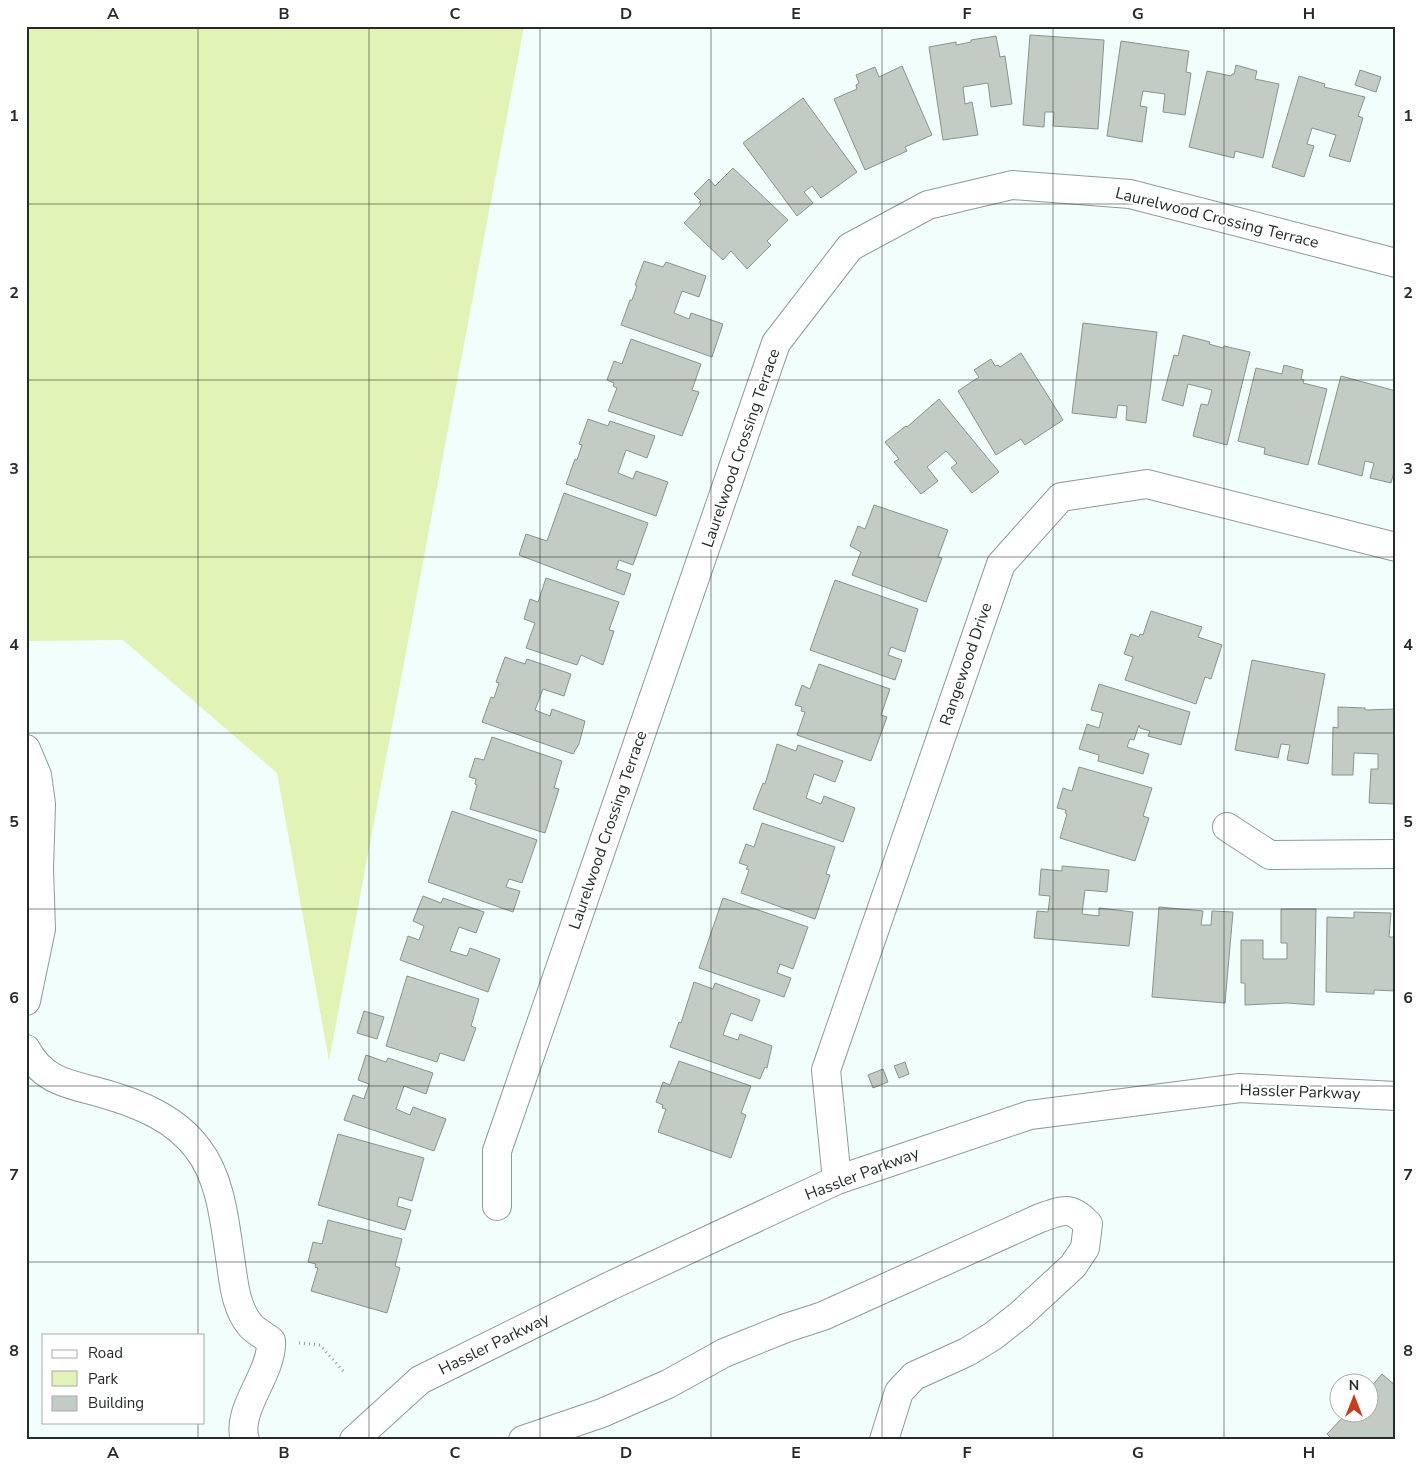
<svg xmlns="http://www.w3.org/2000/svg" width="1422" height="1466" viewBox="0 0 1422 1466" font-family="'Nunito Sans',sans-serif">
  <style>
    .green { fill: #e1f3b5 }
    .building { fill: #c2ccc4; stroke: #89938b }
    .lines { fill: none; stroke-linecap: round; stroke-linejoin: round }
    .minor-casing { stroke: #8d9a97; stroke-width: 30 }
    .path { stroke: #919a98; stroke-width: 3; stroke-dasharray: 1 4; stroke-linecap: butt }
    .minor { stroke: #fff; stroke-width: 28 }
    .grid { fill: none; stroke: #262b2a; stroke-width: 1; stroke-opacity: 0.55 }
    .labels { text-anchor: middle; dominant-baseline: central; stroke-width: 4.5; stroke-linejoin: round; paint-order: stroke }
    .street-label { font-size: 16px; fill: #262b2a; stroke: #fff }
    .neatline { fill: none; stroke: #262b2a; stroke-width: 2 }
    .grid-label { font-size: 16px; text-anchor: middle; font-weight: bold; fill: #262b2a }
  </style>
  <rect width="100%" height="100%" fill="#f2fefb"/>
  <path class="green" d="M26,26H524L329,1061L277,773L123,640L26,641Z"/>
  <path class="building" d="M1030,35L1104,40L1098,129L1053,126L1054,112H1045L1044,127L1023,125Z
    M996,36L1000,57L1005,56L1012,104L991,107L988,83L963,87L965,104L972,102L978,135L943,140L929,47L956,42V45L971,42V40Z
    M1121,41L1189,51L1186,72L1191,73L1185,115L1163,112L1165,94L1143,91L1140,106L1147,107L1142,142L1107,136Z
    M1236,65L1257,71L1255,79L1279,84L1263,158L1235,151L1234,158L1189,147L1207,71L1231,76L1232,74H1234Z
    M902,66L932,135L905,147L907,151L865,170L834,99L857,89L856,85L859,83L856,75L875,67L879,77Z
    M1360,70L1381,77L1376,92L1355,85Z
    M1299,76L1325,84L1324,87L1365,97L1358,116L1363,118L1350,162L1329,156L1336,135L1312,128L1307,144L1314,146L1304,177L1272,167Z
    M803,98L857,172L821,198L812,186L804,192L813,203L797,216L743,143Z
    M733,168L788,220L767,241L771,245L747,269L731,251L723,260L684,223L701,205L699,202L701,201L694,194L709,179L715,186Z
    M644,261L663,267L666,262L706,276L699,297L682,291L674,313L689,319L691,313L723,324L712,357L621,325L630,300H632L637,286L635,285Z
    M1083,323L1157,332L1146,423L1126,420L1127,406L1118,405L1116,418L1072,413Z
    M1183,335L1210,342L1209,344L1223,348L1224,346L1250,352L1227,445L1193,436L1201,404L1208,405L1212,390L1188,384L1183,406L1162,400L1174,355L1178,356Z
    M631,339L701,364L692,390L699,392L682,436L608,411L617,388L613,386L614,383L607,380L614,361L622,364Z
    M1021,353L1063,420L1025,445L1021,439L996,455L958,391L979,377L974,370L991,359L995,366L998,365L1000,367Z
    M1284,365L1303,370L1301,379L1304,380L1303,383L1327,389L1308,465L1264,454L1265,448L1238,441L1256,368L1282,374Z
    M1341,376L1396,391V464L1391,483L1370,478L1374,463L1365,461L1362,476L1318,464Z
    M939,399L999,472L972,493L951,468L957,463L946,451L927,467L938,481L921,494L894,462L899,459L885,442L906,426L907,427Z
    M588,419L608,426L610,421L655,436L647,458L626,450L618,473L633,479L636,471L668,482L656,516L566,484L575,459L577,460L582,445L579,444Z
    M564,493L648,523L633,565L619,560L616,569L631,574L624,595L519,555L526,534L547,541Z
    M874,505L948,530L938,557L942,558L926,602L852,575L861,552L850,546L858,526L865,529Z
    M546,578L619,602L609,630L614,631L603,665L581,655L577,665L526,648L535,623L524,619L530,599L538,602Z
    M835,580L918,609L905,652L891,647L888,655L902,660L895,680L810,650Z
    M1151,611L1202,627L1198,637L1222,645L1211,679L1205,677L1196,704L1125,680L1133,657L1124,654L1131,634L1139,637L1140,634L1143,635Z
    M505,657L525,664L527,659L571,674L564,696L543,689L535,710L550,716L552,709L585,721L579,744L573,754L482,722L491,697L494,698L499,683L496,682Z
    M1252,660L1325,674L1308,764L1287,760L1290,745L1281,744L1278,758L1235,750Z
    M819,664L890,689L881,715L887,717L871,761L797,735L805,712L801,711L802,707L795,705L802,685L810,689Z
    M1099,684L1190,712L1181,745L1148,736L1150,731L1140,728L1139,725L1134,740L1130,739L1127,747L1149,754L1143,774L1098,761L1099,755L1079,749L1087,724L1099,728L1103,713L1091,710Z
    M1338,707L1365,708V710L1396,709V804L1369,803L1371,769H1378V754L1354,753L1353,775H1332L1333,727L1338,728Z
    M492,737L562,761L554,788L559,789L545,833L470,809L477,785L475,784L476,779L469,777L475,758L484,760Z
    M777,744L796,751L798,745L843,761L835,782L814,774L806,798L821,804L824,796L855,808L843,842L753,809L763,783L765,784Z
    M1079,767L1152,788L1143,816L1149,818L1135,861L1060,838L1067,814L1065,813L1066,810L1057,808L1063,788L1072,791Z
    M452,811L537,840L522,883L509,879L506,887L520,891L513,912L428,882Z
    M762,823L835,847L826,874L830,875L815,919L741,893L749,870L746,869L748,866L739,863L746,844L754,847Z
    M1062,866L1109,870L1107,892L1085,890L1082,914L1099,916V908L1133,912L1129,946L1034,938L1037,911L1048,912L1050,896L1039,895L1041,869L1062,871Z
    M423,896L441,903L443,898L484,912L476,933L459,927L450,951L467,956L470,948L500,959L488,992L400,960L408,936L419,940L424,926L413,921Z
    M723,898L808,927L793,969L780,964L777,973L791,978L784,997L699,968Z
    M1159,907L1203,911L1201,925H1211L1212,911L1233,912L1225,1003L1152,997Z
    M1281,909H1316L1314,1005L1287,1003L1245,1005V983H1241V940H1263V959H1287V943H1281Z
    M1354,912L1391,913L1389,937H1396V991L1374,990V994L1326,992L1327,917L1354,918Z
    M407,976L479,999L471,1026L476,1028L464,1061L440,1053L437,1062L386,1046Z
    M694,982L713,989L715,983L760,1000L752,1021L731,1013L723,1035L738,1040L740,1034L772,1046L767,1068L765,1067L760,1079L670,1047L679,1022L681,1023Z
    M364,1011L384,1017L377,1039L357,1033Z
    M366,1055L386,1062L388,1058L433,1073L426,1094L404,1086L396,1109L410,1115L413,1107L446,1119L434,1151L344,1120L353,1095L364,1099L369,1084L358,1080Z
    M679,1061L751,1086L741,1113L746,1115L731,1158L658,1132L666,1109L662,1108L663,1105L656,1102L663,1082L670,1085Z
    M905,1062L909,1074L899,1078L894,1066Z
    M883,1069L888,1082L873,1088L868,1075Z
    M338,1134L424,1158L412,1201L399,1197L397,1206L411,1210L405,1230L318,1205Z
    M328,1220L402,1239L395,1266L400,1268L387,1313L311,1291L318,1268L315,1267L316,1264L308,1262L313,1242L322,1244Z
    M1382,1374L1396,1386V1440H1333L1327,1434L1346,1414H1370V1388Z"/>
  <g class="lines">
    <defs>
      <path id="minor" d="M26,749L37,775L41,804L39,869L41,929L26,1001
        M1227,827L1270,855L1396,854
        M26,1049C44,1083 71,1084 105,1094C140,1104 176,1119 198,1149C222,1180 225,1226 231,1264C234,1285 236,1308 250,1325C255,1331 265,1336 271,1341C273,1373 235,1410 245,1440
        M837,1180L826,1070L1001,564L1061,497L1147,484L1396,547
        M497,1206V1151L776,343L850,247L928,205L1012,185L1130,194L1396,263
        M354,1440L420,1380L610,1286L837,1180L1030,1115L1240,1088L1396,1096
        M523,1440L602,1413L668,1384L724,1353L786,1328L823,1316L1040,1218C1063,1210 1070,1205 1088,1224L1085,1248L1073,1266L1021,1314L993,1336L967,1352L914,1376L899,1392L884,1440"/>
    </defs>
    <use href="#minor" class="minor-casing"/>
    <path class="path" d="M299,1343L320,1345L344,1372"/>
    <use href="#minor" class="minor"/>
  </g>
  <path class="grid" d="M198,26V1335M369,26V1440M540,26V1440M711,26V1440M882,26V1440M1053,26V1440M1224,26V1440M26,204H1396M26,380H1396M26,557H1396M26,733H1396M26,909H1396M26,1086H1396M26,1262H1396M198,1422V1440"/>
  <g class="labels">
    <g class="street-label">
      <text transform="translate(1217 218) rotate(14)">Laurelwood Crossing Terrace</text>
      <text transform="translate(741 448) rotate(-71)">Laurelwood Crossing Terrace</text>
      <text transform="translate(966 664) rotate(-71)">Rangewood Drive</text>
      <text transform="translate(608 830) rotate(-71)">Laurelwood Crossing Terrace</text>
      <text transform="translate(1300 1092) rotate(2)">Hassler Parkway</text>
      <text transform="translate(862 1174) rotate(-21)">Hassler Parkway</text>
      <text transform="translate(494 1344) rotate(-26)">Hassler Parkway</text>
    </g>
  </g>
  <rect width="1422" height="1466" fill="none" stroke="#ffffff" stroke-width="55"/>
  <rect x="42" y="1334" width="162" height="90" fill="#ffffff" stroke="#a8aaaa"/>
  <rect x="52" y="1350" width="25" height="8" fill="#ffffff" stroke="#a8aaaa"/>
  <text x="88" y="1358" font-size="15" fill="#262b2a">Road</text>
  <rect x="52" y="1371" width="25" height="15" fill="#e1f3b5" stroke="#a8aaaa"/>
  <text x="88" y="1384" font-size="15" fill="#262b2a">Park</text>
  <rect x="52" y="1396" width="25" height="15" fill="#c2ccc4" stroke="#a8aaaa"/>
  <text x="88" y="1408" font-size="15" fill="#262b2a">Building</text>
  <g transform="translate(1354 1398)"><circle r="24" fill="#ffffff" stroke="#a8aaaa"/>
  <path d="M0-4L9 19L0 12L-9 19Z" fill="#c63c1c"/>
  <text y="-8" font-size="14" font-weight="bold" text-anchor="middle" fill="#262b2a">N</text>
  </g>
  <rect x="28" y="28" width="1366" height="1410" class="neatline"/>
  <g class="grid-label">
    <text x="113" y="19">A</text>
    <text x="284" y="19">B</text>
    <text x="455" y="19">C</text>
    <text x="626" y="19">D</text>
    <text x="796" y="19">E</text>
    <text x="967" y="19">F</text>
    <text x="1138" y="19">G</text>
    <text x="1309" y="19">H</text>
    <text x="14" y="121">1</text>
    <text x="1408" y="121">1</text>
    <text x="14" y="298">2</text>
    <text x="1408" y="298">2</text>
    <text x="14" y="474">3</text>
    <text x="1408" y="474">3</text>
    <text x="14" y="650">4</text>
    <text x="1408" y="650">4</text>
    <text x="14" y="827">5</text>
    <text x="1408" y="827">5</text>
    <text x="14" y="1003">6</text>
    <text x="1408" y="1003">6</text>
    <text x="14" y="1180">7</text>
    <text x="1408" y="1180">7</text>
    <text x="14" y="1356">8</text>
    <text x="1408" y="1356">8</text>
    <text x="113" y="1458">A</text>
    <text x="284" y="1458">B</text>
    <text x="455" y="1458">C</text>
    <text x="626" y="1458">D</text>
    <text x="796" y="1458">E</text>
    <text x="967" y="1458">F</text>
    <text x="1138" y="1458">G</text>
    <text x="1309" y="1458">H</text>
  </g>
</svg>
